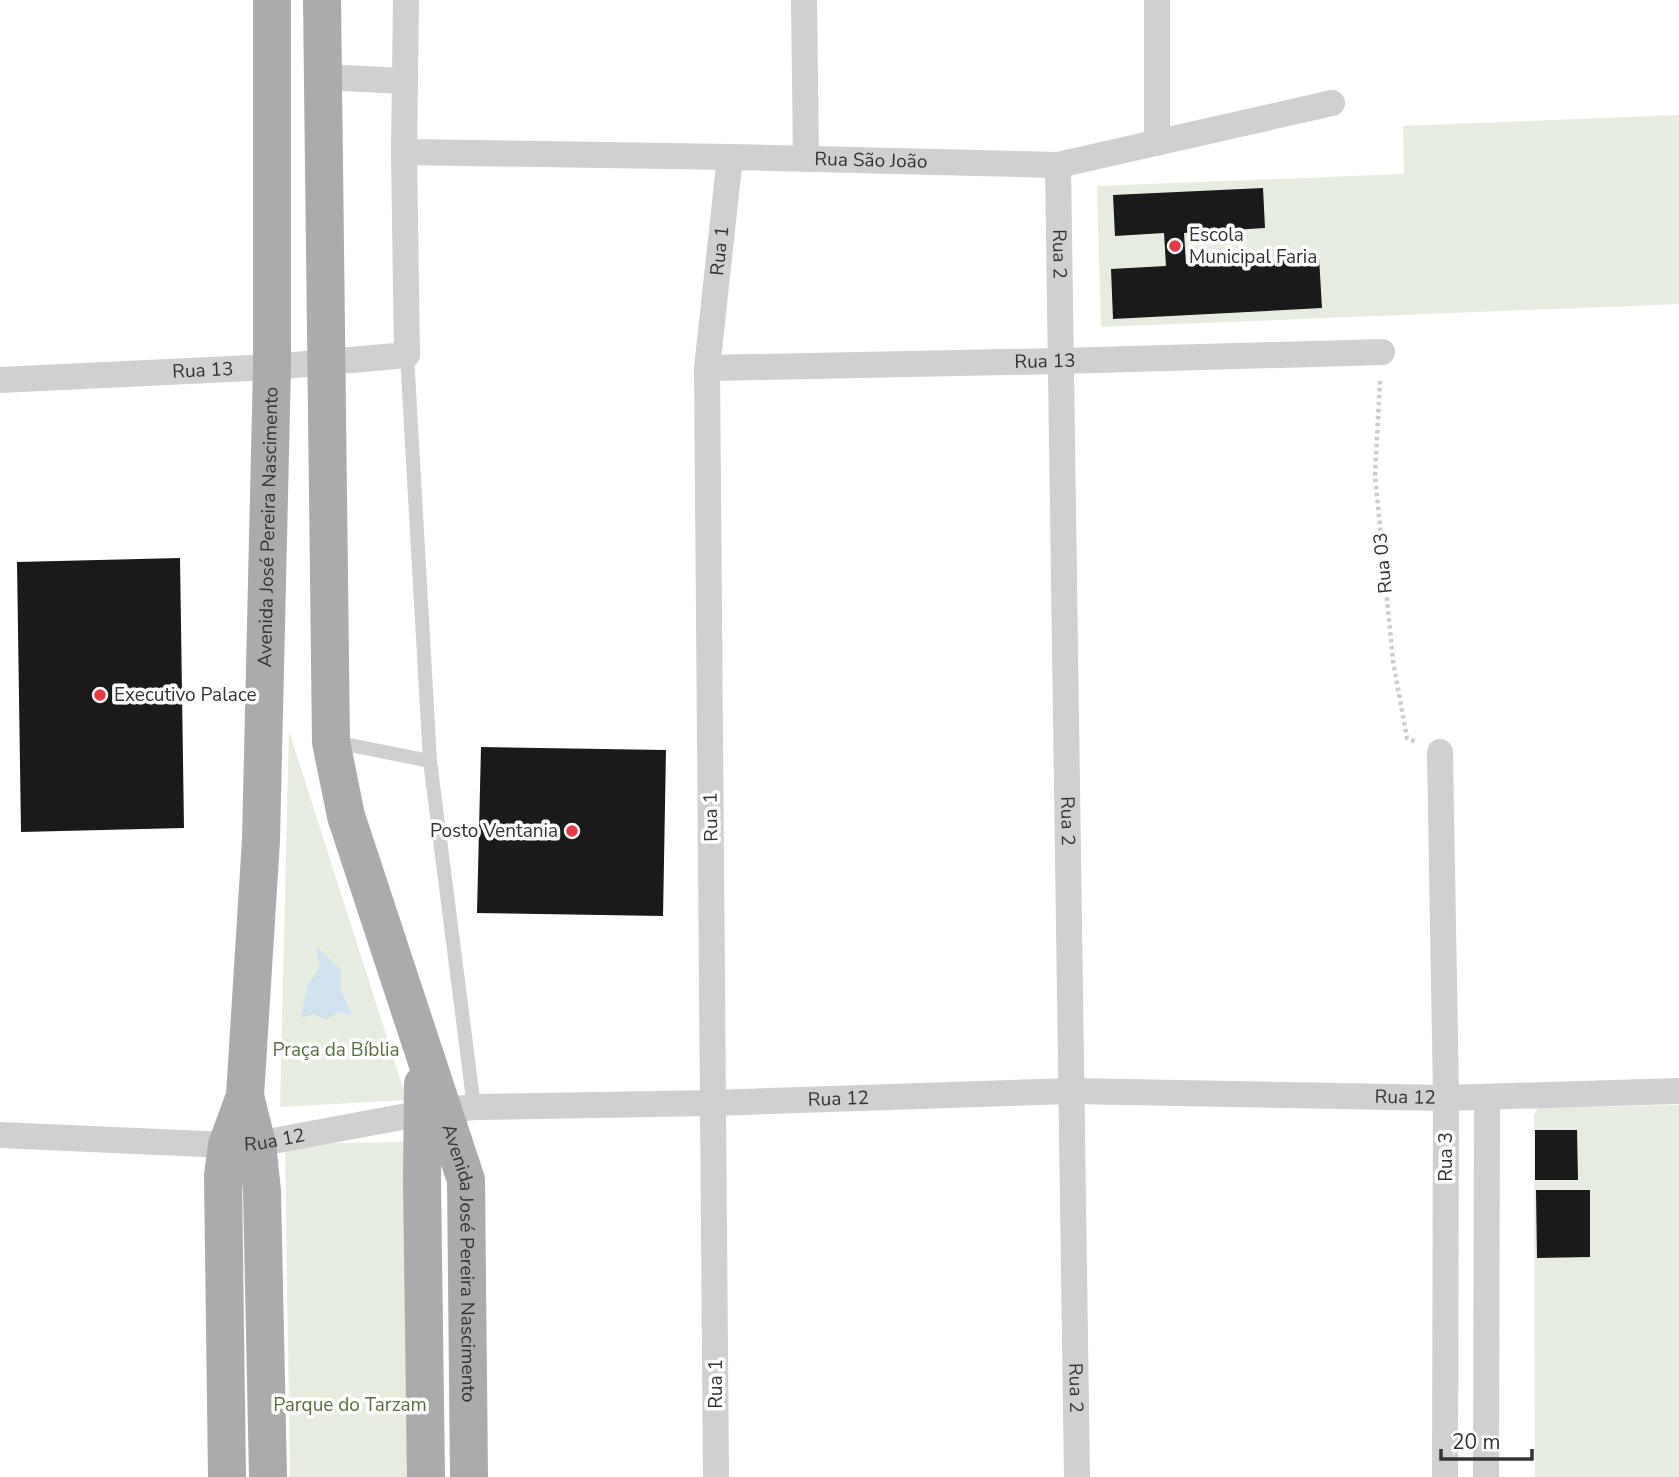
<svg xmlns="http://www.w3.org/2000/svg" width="1679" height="1477" viewBox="0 0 1679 1477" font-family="'Nunito Sans',sans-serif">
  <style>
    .green { fill: #e6ecdf }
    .water { fill: #cfe2ee }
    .building { fill: #1a1a1a }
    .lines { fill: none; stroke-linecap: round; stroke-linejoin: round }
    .path { stroke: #cdcdcd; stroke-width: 4.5; stroke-dasharray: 3.5 3.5; stroke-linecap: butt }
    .service { stroke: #d0d0d0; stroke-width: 14 }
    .minor { stroke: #d0d0d0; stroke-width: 26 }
    .primary { stroke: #ababab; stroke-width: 38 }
    .poi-dot { fill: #e63946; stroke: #fff; stroke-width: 2.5 }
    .labels { text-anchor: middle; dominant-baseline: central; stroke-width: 7; stroke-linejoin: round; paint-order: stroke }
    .street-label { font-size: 19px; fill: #333; stroke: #fff }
    .poi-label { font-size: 19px; fill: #333; stroke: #fff; text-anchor: start }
    .park-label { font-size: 19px; fill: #56703f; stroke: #fff }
  </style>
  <rect width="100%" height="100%" fill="#fff"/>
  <path class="green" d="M1679,115V304L1101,327L1097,186L1404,174L1403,126Z
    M289,731L407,1100L280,1107Z
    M1679,1105V1477H1535L1534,1115L1538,1108Z
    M406,1142L411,1477H290L285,1144Z"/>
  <path class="water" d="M316,946L342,971L340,990L353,1015L338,1012L326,1020L314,1014L301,1018L307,987L320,966Z"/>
  <path class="building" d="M1263,188L1265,228L1184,233L1186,264L1319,257L1322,308L1113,319L1111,269L1166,266L1164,233L1115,236L1113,195Z
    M180,558L184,828L21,832L17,562Z
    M481,747L666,750L663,916L477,913Z
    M1535,1130H1577L1578,1180H1535Z
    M1536,1190H1590V1257L1537,1258Z"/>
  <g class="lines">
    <path class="path" d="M1380,381L1375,475L1393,661L1407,738L1416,742"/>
    <path class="service" d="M407,355L430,761L474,1107
      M335,742L430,761"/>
    <g class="minor">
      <path d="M804,0L806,159"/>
      <path d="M323,77L404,81"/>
      <path d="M1157,143V0"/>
      <path id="s1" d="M404,152L730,157L1058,165L1332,103"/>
      <path id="s2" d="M1058,165L1077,1477"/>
      <path id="s3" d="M707,368L1061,361L1382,352"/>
      <path id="s4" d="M0,380L272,367L407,355L404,152L406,0"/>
      <path d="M1440,752L1446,1098L1445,1477"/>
      <path id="s5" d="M0,1135L227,1145L257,1144L423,1113L474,1107L713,1103L1071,1091L1446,1098L1679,1091"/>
      <path id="s6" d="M716,1477L707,368L730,157"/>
      <path d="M1486,1477L1487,1097"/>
    </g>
    <g class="primary">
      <path id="s7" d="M322,0L331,742L346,816L466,1180L469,1477"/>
      <path d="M423,1084L422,1181L426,1477"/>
      <path d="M245,1096L257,1144L262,1191L268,1477"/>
      <path id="s8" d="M227,1477L223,1176L227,1145L245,1096L261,840L272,367V0"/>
    </g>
  </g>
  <g class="poi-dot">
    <circle cx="1175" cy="246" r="7"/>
    <circle cx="100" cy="695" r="7"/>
    <circle cx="572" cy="831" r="7"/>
  </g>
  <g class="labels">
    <g class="street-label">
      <text stroke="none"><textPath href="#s1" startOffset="467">Rua São João</textPath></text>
      <text stroke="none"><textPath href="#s6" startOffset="1227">Rua 1</textPath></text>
      <text stroke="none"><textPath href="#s2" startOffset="89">Rua 2</textPath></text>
      <text stroke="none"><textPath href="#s3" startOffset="338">Rua 13</textPath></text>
      <text stroke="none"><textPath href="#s4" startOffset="203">Rua 13</textPath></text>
      <text stroke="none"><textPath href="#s8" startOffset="954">Avenida José Pereira Nascimento</textPath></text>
      <text transform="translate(1383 563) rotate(-95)">Rua 03</text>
      <text transform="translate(711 817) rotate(-91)">Rua 1</text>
      <text stroke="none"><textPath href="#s2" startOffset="656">Rua 2</textPath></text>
      <text stroke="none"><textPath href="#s5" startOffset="1409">Rua 12</textPath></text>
      <text stroke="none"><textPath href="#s5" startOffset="842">Rua 12</textPath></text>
      <text stroke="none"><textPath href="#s5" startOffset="275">Rua 12</textPath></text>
      <text transform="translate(1446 1157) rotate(-90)">Rua 3</text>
      <text stroke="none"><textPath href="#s7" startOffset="1283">Avenida José Pereira Nascimento</textPath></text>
      <text transform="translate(716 1384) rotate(-90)">Rua 1</text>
      <text stroke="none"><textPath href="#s2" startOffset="1223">Rua 2</textPath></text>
    </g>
    <g class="poi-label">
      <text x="1189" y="235">Escola<tspan x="1189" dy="22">Municipal Faria</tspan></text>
      <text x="114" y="695">Executivo Palace</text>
      <text x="558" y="831" text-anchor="end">Posto Ventania</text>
    </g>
    <g class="park-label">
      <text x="336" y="1050">Praça da Bíblia</text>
      <text x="350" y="1405">Parque do Tarzam</text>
    </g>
  </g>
  <path d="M1441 1449v10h91v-10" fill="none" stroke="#333333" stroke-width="3.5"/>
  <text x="1452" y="1449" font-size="21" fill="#333333" stroke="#ffffff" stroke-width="5" paint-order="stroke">20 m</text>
</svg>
